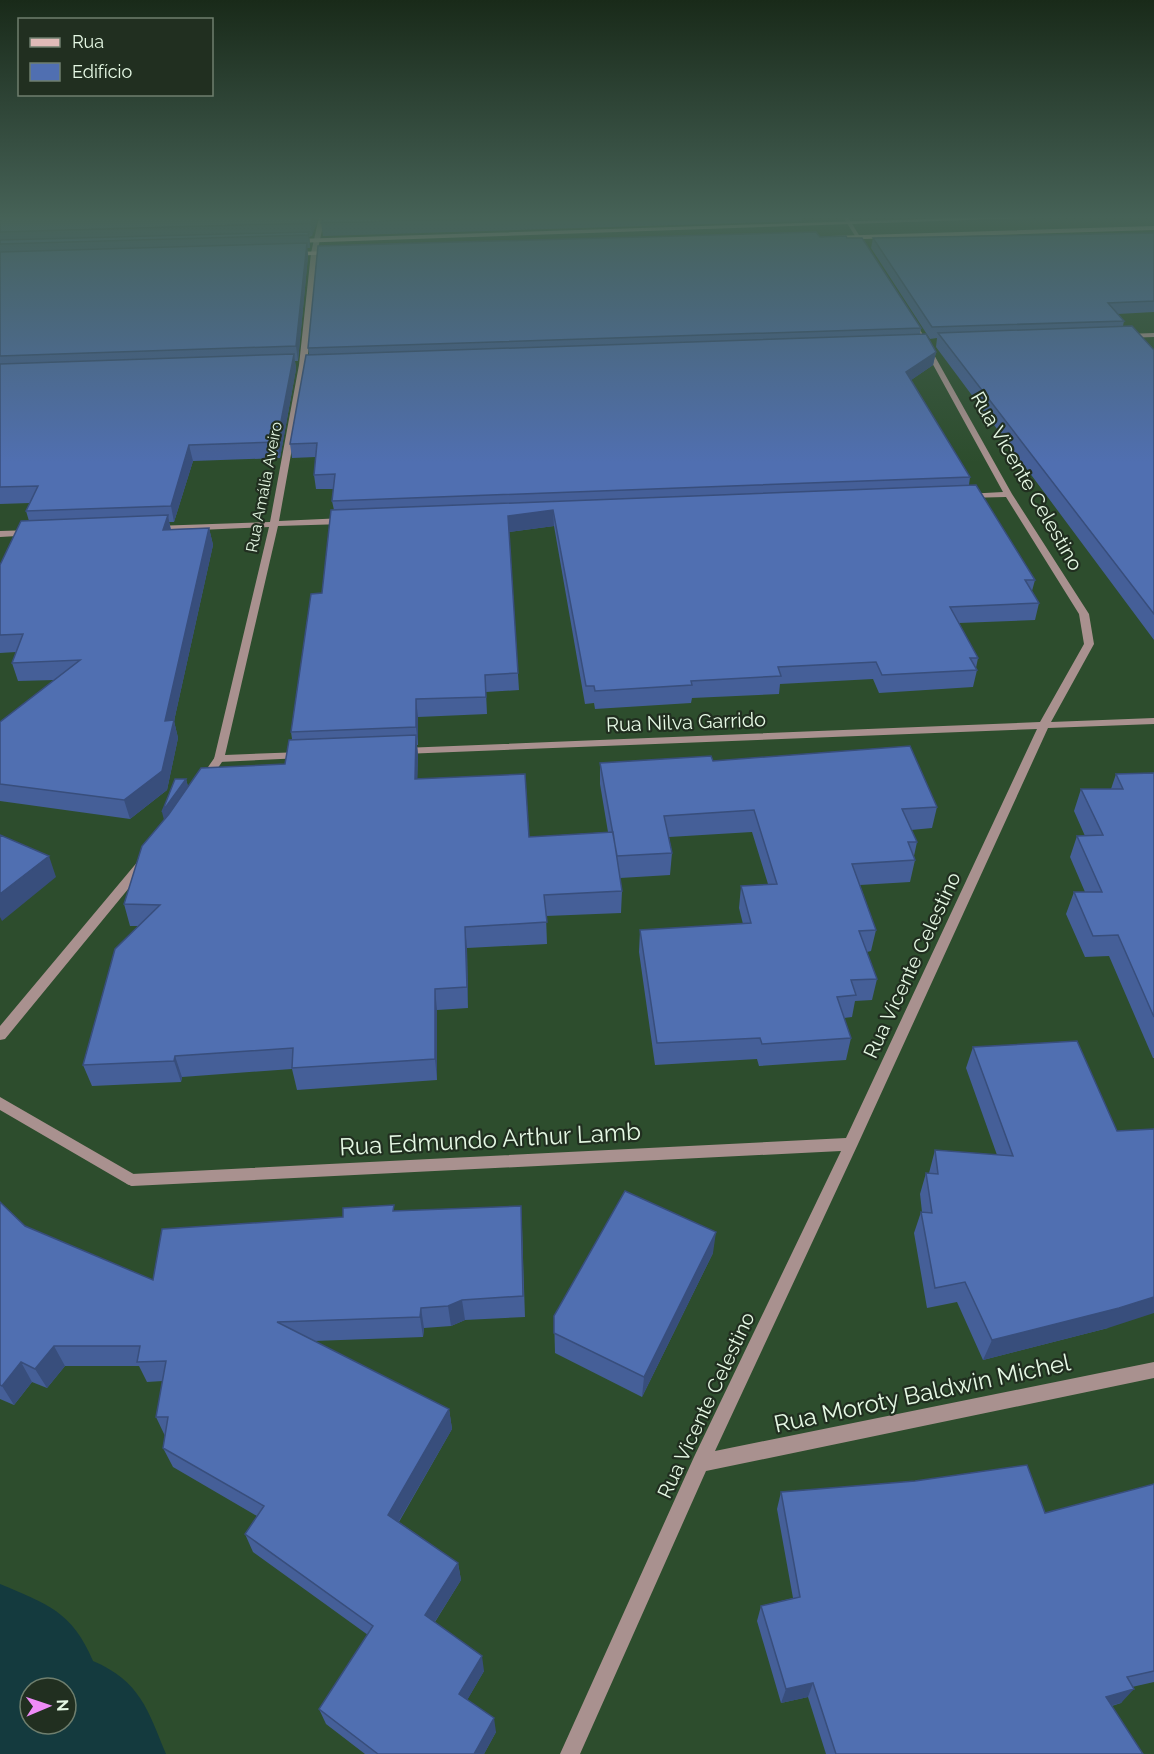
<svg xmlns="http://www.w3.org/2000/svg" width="1154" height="1754" viewBox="0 0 1154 1754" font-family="Raleway,sans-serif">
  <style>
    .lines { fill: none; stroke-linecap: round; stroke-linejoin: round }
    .river { fill: #143a3e; fill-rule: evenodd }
    .service { fill: #a9918f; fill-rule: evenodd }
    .minor { fill: #a9918f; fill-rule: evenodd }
    .secondary { fill: #e1bbb8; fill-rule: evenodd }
    .wall { fill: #455f98 }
    .shaded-wall { fill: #384e7c }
    .building { fill: #506fb1; stroke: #384e7c; stroke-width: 1.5 }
    .labels { text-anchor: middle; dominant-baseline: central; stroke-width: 4.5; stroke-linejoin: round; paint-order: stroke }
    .far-street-label { font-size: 16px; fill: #e5f8e4; stroke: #212f20 }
    .street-label { font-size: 20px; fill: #e5f8e4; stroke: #212f20 }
    .near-street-label { font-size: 24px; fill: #e5f8e4; stroke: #212f20 }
  </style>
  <rect width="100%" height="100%" fill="#2d4d2d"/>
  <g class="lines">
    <path class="river" d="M0,1584C47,1604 72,1611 93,1661C140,1681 148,1710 166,1754H0ZM30,1688H66V1724H30Z"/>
    <path class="service" d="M219,756L224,759L207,784H199L197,782L199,780L215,757Z
      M143,859L147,860L149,863L147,866L5,1039L0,1040V1026L139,860Z
      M0,1097L137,1176L139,1180L137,1184L132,1186L127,1184L0,1110Z"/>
    <path class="minor" d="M319,217H325L317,253L307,365L279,521L344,518L348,521L344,524L278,526L225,755L302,752L307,755L302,758L219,762L214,759L269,527L154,532L150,529L154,526L270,522L299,365L311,253Z
      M843,217H848L868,250H864Z
      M909,318L914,319L1012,494L1089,614L1094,644L1051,722L1154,718V724L1048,728L858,1144L715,1451L1154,1362V1378L706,1471L580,1754H560L694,1457L841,1151L132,1186L127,1184L125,1180L127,1176L132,1174L846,1138L1037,729L403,754L398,751L403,748L1040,722L1084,644L1079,614L1006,497L966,498L962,496L966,494L1003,492L908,319Z
      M1154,333V337L1126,338L1123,336L1126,334Z
      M32,530L35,531V535L0,537V531Z"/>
    <path class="secondary" d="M986,217H1057L295,243L292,241L295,239Z
      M1154,226V230L831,240L828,238L831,236Z
      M331,251L333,254L292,256L289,254L292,252Z"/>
  </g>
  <path class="wall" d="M0,218H318L312,236L309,237L310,245V248H307L308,256L298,361H295L296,369L280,458L193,461L174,522H169L171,529L209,528L213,545L174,721L178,738L167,790L130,819L0,801V722L55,680L18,681L12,663L16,652L0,653V565L29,521L26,511L30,503L0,504Z
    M323,218H802V221L323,236L321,223Z
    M1154,233V312L1118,314L1124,321L1123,326L1154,350V640L936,347L937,338L930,339L871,248L873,238Z
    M820,237L847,238L921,328L920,335L936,352L933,365L911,380L970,477L969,485L1035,580L1032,591L1039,603L1035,620L959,623L978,658L976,668L977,670L973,687L879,693L873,679L780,684L779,694L692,698L691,703L595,709L594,703L585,704L554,526L509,532L519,690L486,692L487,714L418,717V745H417L418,755L417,779L529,837L608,832L600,784V763L713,761L937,807L932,828L911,830L917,842L914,856L915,860L910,882L860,885L876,930L871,951L867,952L877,979L872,1000L855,1001L852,1017L844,1018L851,1038L846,1060L759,1066L757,1059L655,1065L639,952L640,930L743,924L739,908L741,886L768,884L752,832L669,837L672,853L670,875L620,878L622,891L621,913L546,916L547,944L467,948L468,1008L437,1010V1080L297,1090L292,1069L182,1077L181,1082L92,1086L83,1065L139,926H130L124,904L164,820L186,779L188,787L285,764L292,739L291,732L322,593L334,510L332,501L334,489H316L314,475L316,457L292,458L290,444L309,355L308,348Z
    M1154,773V1058H1153L1109,956L1085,957L1066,914L1074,892H1085L1070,857L1077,836H1085L1074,811L1081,789H1111L1116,774Z
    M973,1047L1117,1131L1108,1328L983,1360L957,1302L927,1308L914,1233L921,1212H922L920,1194L926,1173H929L935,1150L997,1155L966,1068Z
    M0,1202L25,1226L153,1280L343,1217L395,1211L522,1227L525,1317L465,1320L451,1326L424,1328L423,1337L314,1341L449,1409L452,1429L399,1522L458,1563L461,1580L435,1622L484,1671L467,1700L496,1732L484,1754H365L326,1724L319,1709L368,1635L253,1552L245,1534L257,1516L173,1467L163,1448L165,1436L156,1417L163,1381L147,1382L139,1366H65L47,1388L32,1382L14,1405L0,1399Z
    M713,1253L642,1397L555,1353L554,1316Z
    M1154,1484V1682L1132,1687L1121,1703L1112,1706L1143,1754H826L808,1697L781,1703L757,1621L761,1606L793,1598L777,1509L781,1492L1045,1513Z"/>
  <path class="shaded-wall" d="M313,218H318L312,236L311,223Z
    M309,232L310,245V248L308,235Z
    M307,243L308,256L298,361L296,346Z
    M936,352L933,365L904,385L906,372Z
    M294,354L296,369L280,458L277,442Z
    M189,445L193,461L174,522L171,506Z
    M553,510L554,526L509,532L508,516Z
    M168,515L171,532L163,530Z
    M209,528L213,545L174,721L178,738L167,790L130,819L124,800L165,721Z
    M416,699L418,717V745L416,727Z
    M416,735L418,755L417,800L415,779Z
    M186,779L189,790L165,824L162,812Z
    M49,856L56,877L2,921L0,917V894Z
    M465,927L467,948L468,1008L467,987Z
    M435,989L437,1010V1080L435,1059Z
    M175,1056L182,1077L181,1082L174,1061Z
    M716,1232L713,1253L642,1397L644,1377Z
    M1154,1297V1313L1108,1328L983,1360L992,1340Z
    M462,1300L465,1320L451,1326L448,1306Z
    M421,1308L424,1328L423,1337L420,1317Z
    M54,1346L65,1366L47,1388L35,1369Z
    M21,1362L32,1382L14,1405L2,1386Z
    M449,1409L452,1429L392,1533L388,1515Z
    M458,1563L461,1580L429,1631L425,1615Z
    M482,1656L484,1671L462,1709L459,1694Z
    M813,1683L808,1697L781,1703L786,1689Z
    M1134,1689L1121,1703L1094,1710L1106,1697Z
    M494,1718L496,1732L484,1754H474Z"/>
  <path class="building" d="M0,218H313L311,223L0,232Z
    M323,218H509L321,223Z
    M309,232L308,235L0,244V240Z
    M816,232L820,237L846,236L847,238H862L921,328L308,348L318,246Z
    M1154,233V301L1108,303L1124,321L932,327L873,238Z
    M307,243L296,346L0,356V252Z
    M1132,326L1154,350V614L938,333Z
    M926,334L936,352L906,372L970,477L332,501L335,474L314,475L317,443L290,444L306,355Z
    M294,354L277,442L189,445L171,506L26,511L38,486L0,487V364Z
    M976,485L1035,580H1025L1039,603L950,607L978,658H970L977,670L882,675L876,662L778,667L781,676L691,681L692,685L595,691L594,686H586L553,510L508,516L518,673L485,675L486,697L416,699V727L291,732L311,594L322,593L331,510Z
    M168,515L163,530L209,528L165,721L174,720L162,771L124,800L0,784V722L80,660L12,663L23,634L0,635V565L21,521Z
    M416,735L415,779L525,774L529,837L613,832L622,891L544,895L547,922L465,927L467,987L435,989V1059L292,1068L293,1048L175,1056L174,1061L83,1065L115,949L160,905L124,904L142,846L169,814L201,768L285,764L289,740Z
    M910,746L937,807L902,809L917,842H908L915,860L852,864L876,930L859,931L877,979L851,980L856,995L837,997L851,1038L762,1044L760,1038L657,1043L640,930L751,923L741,886L777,884L754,810L664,816L672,853L617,856L600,763L711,756L713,761Z
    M1154,773V1017L1118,935L1093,936L1074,892H1102L1077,836L1103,835L1081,789H1123L1116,774Z
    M175,779H186L162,812Z
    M0,835L49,856L0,894Z
    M1077,1041L1117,1131L1154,1129V1297L1119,1308L992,1340L965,1282L935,1288L921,1212L932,1213L926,1173L938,1174L935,1150L1013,1156L973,1047Z
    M625,1191L716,1232L644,1377L554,1333V1316Z
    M0,1202L25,1226L153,1280L162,1229L343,1217V1208L394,1205L393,1211L521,1206L523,1296L462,1300L448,1306L421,1308L420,1317L277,1322L449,1409L388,1515L458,1563L425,1615L482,1656L459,1694L494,1718L474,1754H378L319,1709L373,1626L245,1534L264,1506L163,1448L168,1417H156L166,1361L137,1362L140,1346H54L35,1369L21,1362L2,1386L0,1385Z
    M1027,1465L1045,1513L1154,1484V1671L1127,1677L1134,1689L1106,1697L1143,1754H836L813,1683L786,1689L761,1606L800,1597L781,1492L915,1481Z"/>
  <linearGradient id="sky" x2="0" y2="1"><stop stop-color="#192a19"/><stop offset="0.47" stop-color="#466257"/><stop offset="1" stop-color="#466257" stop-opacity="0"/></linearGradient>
  <rect width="1154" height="463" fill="url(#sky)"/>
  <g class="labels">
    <g class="far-street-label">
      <text transform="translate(264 487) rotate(-79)">Rua Amália Aveiro</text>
    </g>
    <g class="street-label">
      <text transform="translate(1027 481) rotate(60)">Rua Vicente Celestino</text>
      <text transform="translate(686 722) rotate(-2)">Rua Nilva Garrido</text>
      <text transform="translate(912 965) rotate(-65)">Rua Vicente Celestino</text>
      <text transform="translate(706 1405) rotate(-65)">Rua Vicente Celestino</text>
    </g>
    <g class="near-street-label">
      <text transform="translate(490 1139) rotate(-3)">Rua Edmundo Arthur Lamb</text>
      <text transform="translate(922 1393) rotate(-12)">Rua Moroty Baldwin Michel</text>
    </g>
  </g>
  <rect x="18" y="18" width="195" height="78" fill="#212f20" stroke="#6f7f6e" stroke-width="1.5"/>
  <rect x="30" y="38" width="30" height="9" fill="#e1bbb8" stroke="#6f7f6e" stroke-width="1.5"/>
  <text x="72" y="48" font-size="18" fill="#e5f8e4">Rua</text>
  <rect x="30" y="63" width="30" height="18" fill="#506fb1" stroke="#6f7f6e" stroke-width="1.5"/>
  <text x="72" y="78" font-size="18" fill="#e5f8e4">Edifício</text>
  <g transform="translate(48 1706) rotate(88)"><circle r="28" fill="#212f20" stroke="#6f7f6e" stroke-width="1.5"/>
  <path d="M0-4.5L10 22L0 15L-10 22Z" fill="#ef8bf7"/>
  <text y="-9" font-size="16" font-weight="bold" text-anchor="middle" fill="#e5f8e4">N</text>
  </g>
</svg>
